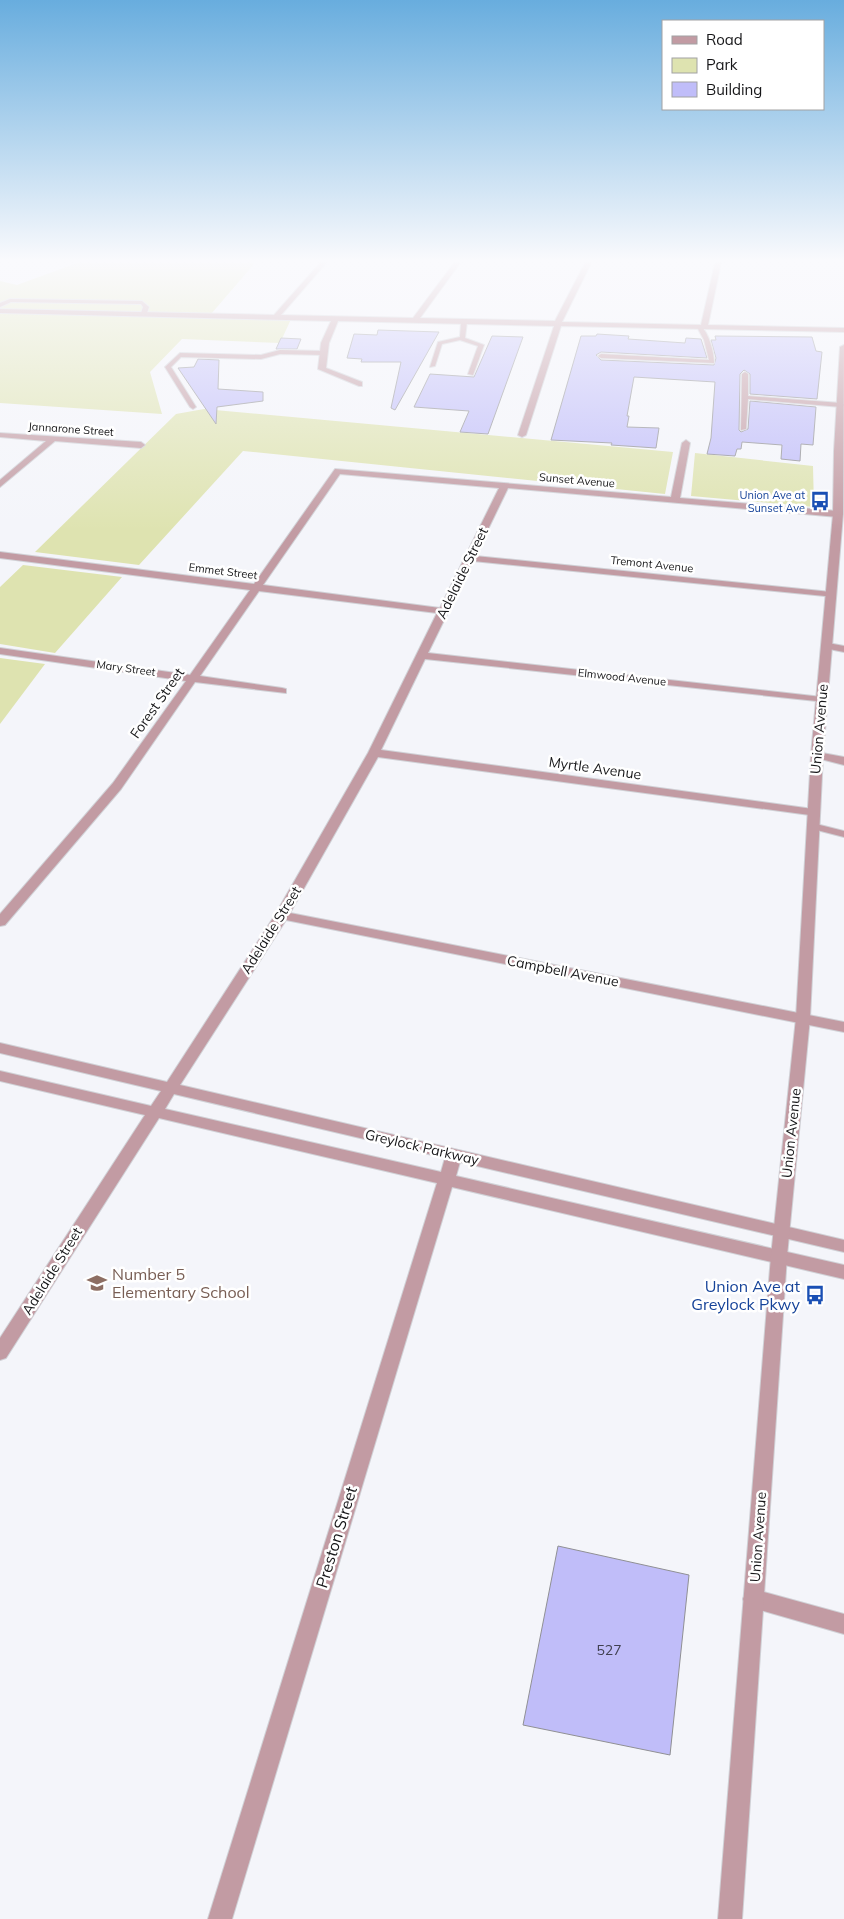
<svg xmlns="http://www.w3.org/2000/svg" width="844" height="1919" viewBox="0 0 844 1919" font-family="Mulish,sans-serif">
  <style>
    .green { fill: #dee3b0 }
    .building { fill: #c0bdf9; stroke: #909094 }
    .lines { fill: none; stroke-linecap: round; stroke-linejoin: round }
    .service-casing { stroke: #d0d1d6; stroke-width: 2 }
    .minor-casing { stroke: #d0d1d6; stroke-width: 2 }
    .tertiary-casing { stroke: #d0d1d6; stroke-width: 2 }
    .service { fill: #c29ba3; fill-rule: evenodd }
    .minor { fill: #c29ba3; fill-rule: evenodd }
    .tertiary { fill: #c29ba3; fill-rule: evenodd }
    .labels { text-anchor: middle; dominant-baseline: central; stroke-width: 5; stroke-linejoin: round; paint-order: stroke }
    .far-street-label { font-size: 11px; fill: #161618; stroke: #fff }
    .far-transit-label { font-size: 11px; fill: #164399; stroke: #fff; text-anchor: end }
    .street-label { font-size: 14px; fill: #161618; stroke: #fff }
    .near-number-label { font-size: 14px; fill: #404050 }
    .near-education-label { font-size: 16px; fill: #785e54; stroke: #fff; text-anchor: start }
    .near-transit-label { font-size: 16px; fill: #164399; stroke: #fff; text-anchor: end }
    .near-street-label { font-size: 16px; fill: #161618; stroke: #fff }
  </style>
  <rect width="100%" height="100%" fill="#f4f5fa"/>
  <path class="green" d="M77,263H255L211,314L292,317L280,343L182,339L150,372L162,414L0,403V281L17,285Z
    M204,409L673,452L665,494L243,451L139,565L35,552L176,414Z
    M695,453L813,466L814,507L691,496Z
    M23,565L122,577L55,653L0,644V587Z
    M0,658L45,664L0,724Z"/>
  <path class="building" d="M378,330L439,332L395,410L391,408L401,362H361L362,359L347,358L354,334L377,335Z
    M597,334L629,336L628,339L685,343L686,338L701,339L707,358L601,352L596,355L601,360L714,365L716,358L711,340H716L715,336L812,337L816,351L822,352L817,399L750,394V374L744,370L740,374L739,430L741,432L748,429L750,401L816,407L813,445L801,444L800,461L781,459L782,445L742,442L741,449H737L735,456L707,454L711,438L715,382L634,377L627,416H629L627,427L659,428L656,448L611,445L612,443L551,440L581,336H596Z
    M492,336L523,337L488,434L460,432L469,411L414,407L430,374L474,377Z
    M281,338L301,339L297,349H276Z
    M198,359L219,360L218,389L263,392V401L217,407L216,424L178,368L194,367Z
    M558,1546L689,1575L670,1755L523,1725Z"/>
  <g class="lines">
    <defs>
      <path id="service" d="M10,299L142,301L149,307L147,313L144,315L141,313L143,307L141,304L11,302L0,307V303Z
        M464,320L467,322L465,338L484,345L473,375L468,374L478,346L460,340L442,344L435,366L430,367L438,342L460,337L461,322Z
        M700,325C709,333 714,352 714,363L601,358L598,356L601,354L709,360L704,340L697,327Z
        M280,350L324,351L327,353L324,355L280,354L261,359L181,357L171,367L196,407L193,409L190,407L165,367L180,353L261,355Z
        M745,372L748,374V396L841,403L844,405L841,407L748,399L746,429L741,430L742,374Z
        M812,823L844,831V837L809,828L808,826Z"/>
      <path id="minor" d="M320,263H326L281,315L413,318L454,263H460L420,318L555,321L585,263H591L562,322L701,325L715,263H721L708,325L844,328V332L561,326L526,435L522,437L518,435L554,326L338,321L329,343L326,368L362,382V386H359L318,369L321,343L331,321L0,313V309L274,315Z
        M0,433L141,442L145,445L141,448L55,441L0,487V480L46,441L0,437Z
        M686,440L690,443L680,498L838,511L843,514L838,517L508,488L475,556L831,592L835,593V597L473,561L428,653L822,697L826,698V702L425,659L381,750L813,809L817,810L819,813L817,816L378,757L290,913L844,1022V1032L286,920L180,1085L844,1240V1252L460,1162L456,1176L844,1265V1279L452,1187L232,1919H208L437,1183L159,1118L6,1358L0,1360V1338L145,1115L0,1081V1071L151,1106L161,1091L0,1053V1043L167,1082L275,915L368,753L437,613L259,591L200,676L282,688L286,689V693L195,682L121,789L5,925L0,926V914L113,783L186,681L0,654V648L190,675L250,590L0,558V552L254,584L335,469L671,497L682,443ZM340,474L499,488L440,608L263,585ZM174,1094L445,1158L441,1172L165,1109Z
        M828,643L844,646V652L824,648L823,646Z
        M817,752L844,757V765L813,757L811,755Z
        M753,1589L844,1614V1634L746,1606L743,1599L746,1592Z"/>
      <path id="tertiary" d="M844,345L843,514L823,755L810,1018L787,1256L742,1919H718L771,1256L796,1018L811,755L833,514L834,451L840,347Z"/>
    </defs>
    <use href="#service" class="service-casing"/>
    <use href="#minor" class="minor-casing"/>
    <use href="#tertiary" class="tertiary-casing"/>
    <use href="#service" class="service"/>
    <use href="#minor" class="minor"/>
    <use href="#tertiary" class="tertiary"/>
  </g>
  <linearGradient id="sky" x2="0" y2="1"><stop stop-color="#68adde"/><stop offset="0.49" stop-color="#fafafd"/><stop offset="1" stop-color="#fafafd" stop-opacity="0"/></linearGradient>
  <rect width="844" height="532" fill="url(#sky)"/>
  <defs>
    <symbol id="bus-bare" viewBox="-9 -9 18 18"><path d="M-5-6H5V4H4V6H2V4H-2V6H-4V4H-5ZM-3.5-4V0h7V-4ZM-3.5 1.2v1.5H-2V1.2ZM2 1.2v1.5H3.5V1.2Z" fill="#1a4fb4" stroke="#fff" stroke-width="2.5" paint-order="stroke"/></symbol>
    <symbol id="school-bare" viewBox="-9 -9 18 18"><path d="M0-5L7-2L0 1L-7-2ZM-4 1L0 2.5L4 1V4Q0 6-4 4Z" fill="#8d6e63" stroke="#fff" stroke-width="2.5" paint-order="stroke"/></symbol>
  </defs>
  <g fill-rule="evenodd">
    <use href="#bus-bare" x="806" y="487" width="28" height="28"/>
    <use href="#school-bare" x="83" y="1269" width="28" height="28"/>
    <use href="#bus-bare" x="801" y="1281" width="28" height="28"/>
  </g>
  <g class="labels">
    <g class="far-street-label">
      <text transform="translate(71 429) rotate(4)">Jannarone Street</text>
      <text transform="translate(577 480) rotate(5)">Sunset Avenue</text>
      <text transform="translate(652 564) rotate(6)">Tremont Avenue</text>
      <text transform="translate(223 571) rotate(7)">Emmet Street</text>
      <text transform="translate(126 668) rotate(8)">Mary Street</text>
      <text transform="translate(622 677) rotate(6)">Elmwood Avenue</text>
    </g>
    <g class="far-transit-label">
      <text x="805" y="495">Union Ave at<tspan x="805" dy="13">Sunset Ave</tspan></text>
    </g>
    <g class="street-label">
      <text transform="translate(462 573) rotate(-64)">Adelaide Street</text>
      <text transform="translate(157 703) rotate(-55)">Forest Street</text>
      <text transform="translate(819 729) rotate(-85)">Union Avenue</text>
      <text transform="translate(595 768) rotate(8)">Myrtle Avenue</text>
      <text transform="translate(271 930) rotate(-58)">Adelaide Street</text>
      <text transform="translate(563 971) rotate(11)">Campbell Avenue</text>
      <text transform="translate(791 1133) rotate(-84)">Union Avenue</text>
      <text transform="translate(422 1147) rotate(13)">Greylock Parkway</text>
      <text transform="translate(52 1271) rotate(-58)">Adelaide Street</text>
      <text transform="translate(758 1537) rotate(-86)">Union Avenue</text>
    </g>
    <g class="near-number-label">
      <text x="609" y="1650">527</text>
    </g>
    <g class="near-education-label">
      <text x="112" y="1274">Number 5<tspan x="112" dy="18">Elementary School</tspan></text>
    </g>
    <g class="near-transit-label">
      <text x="800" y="1286">Union Ave at<tspan x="800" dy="18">Greylock Pkwy</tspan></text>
    </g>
    <g class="near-street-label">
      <text transform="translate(336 1537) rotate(-73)">Preston Street</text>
    </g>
  </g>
  <rect x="662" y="20" width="162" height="90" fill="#ffffff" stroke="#a2a2a3"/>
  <rect x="672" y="36" width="25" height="8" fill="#c29ba3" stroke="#a2a2a3"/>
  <text x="706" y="45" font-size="15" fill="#161618">Road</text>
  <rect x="672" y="58" width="25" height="15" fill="#dee3b0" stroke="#a2a2a3"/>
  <text x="706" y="70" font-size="15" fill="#161618">Park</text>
  <rect x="672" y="82" width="25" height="15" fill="#c0bdf9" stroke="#a2a2a3"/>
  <text x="706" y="95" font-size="15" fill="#161618">Building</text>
</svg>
